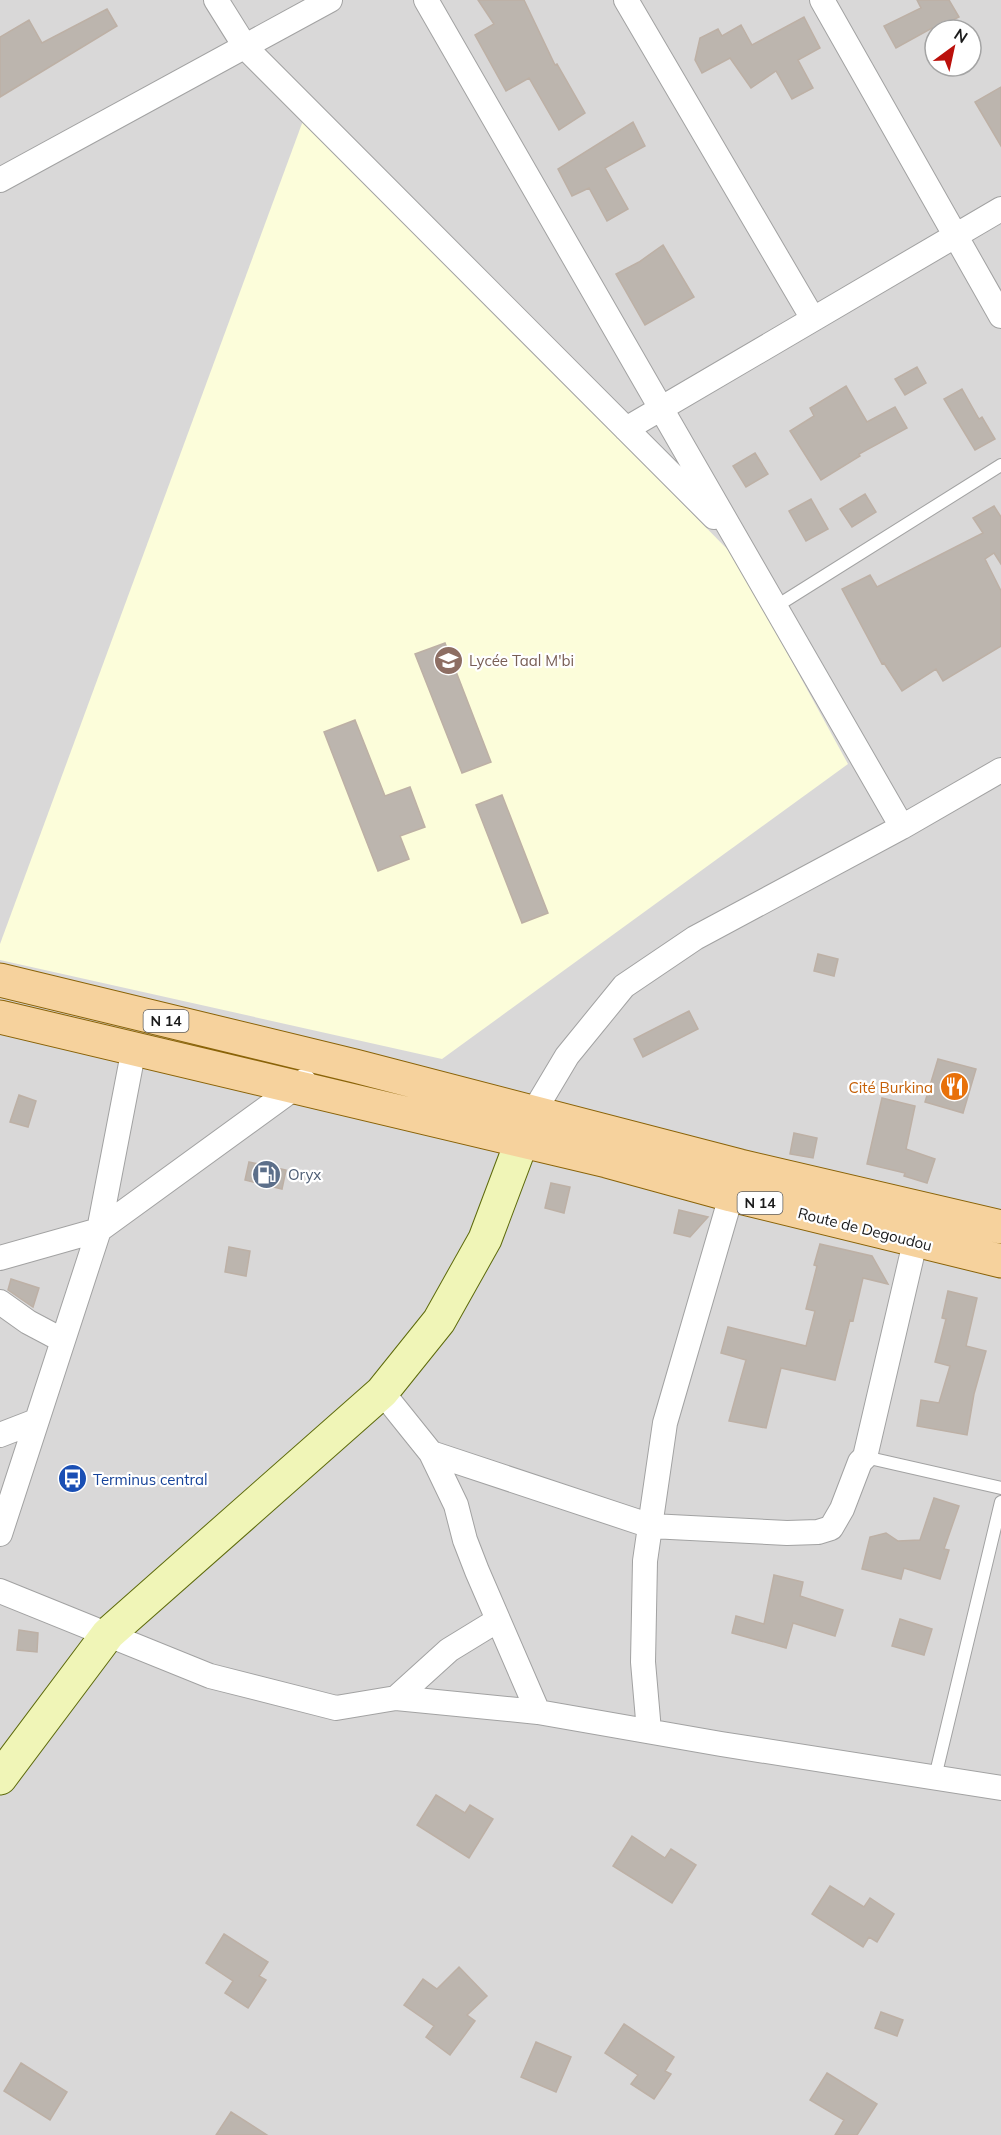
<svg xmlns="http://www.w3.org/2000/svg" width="1001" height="2135" viewBox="0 0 1001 2135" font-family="Mulish,sans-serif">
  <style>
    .residential { fill: #d9d8d8; fill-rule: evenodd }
    .education { fill: #fcfdda }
    .building { fill: #bcb5ae; stroke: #bdb0a5; stroke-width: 1.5 }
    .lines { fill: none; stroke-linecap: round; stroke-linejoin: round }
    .lane-casing { stroke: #a2a2a2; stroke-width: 14 }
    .street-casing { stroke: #a2a2a2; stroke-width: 26 }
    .secondary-casing { stroke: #5d6a0b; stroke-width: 35 }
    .primary-casing { stroke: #8a6308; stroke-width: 35 }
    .lane { stroke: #fff; stroke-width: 12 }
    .street { stroke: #fff; stroke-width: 24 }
    .secondary { stroke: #f0f5b7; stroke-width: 33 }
    .primary { stroke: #f6d29d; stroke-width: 33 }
    .labels { text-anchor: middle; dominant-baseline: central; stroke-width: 4.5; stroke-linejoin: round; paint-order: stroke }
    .shield { fill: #fff; stroke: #5f5f5f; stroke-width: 1.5 }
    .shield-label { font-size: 14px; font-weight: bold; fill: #1b1b1b }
    .education-label { font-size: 15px; fill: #785e54; stroke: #fff; text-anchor: start }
    .food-label { font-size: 15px; fill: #c56008; stroke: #fff; text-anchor: end }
    .service-label { font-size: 15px; fill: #4e5e75; stroke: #fff; text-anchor: start }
    .street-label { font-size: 15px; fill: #1b1b1b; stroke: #fff }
    .transit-label { font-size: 15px; fill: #164399; stroke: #fff; text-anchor: start }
  </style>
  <rect width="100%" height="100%" fill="#ece9e1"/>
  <path class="residential" d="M0,0H1001V2135H0ZM935,30H971V66H935Z"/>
  <path class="education" d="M304,118L734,556L848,764L442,1059L0,960V944Z"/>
  <path class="building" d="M478,0H524L555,65L557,64L585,113L559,130L529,78L506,91L475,35L494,24Z
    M917,0H949L959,17L933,30L932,28L896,48L884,26L921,8Z
    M107,9L117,26L0,97V37L29,20L42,43Z
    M804,17L820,48L798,60L813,88L792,99L776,71L751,88L730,58L702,73L695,60L700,38L718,29L722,36L741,25L752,45Z
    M1001,87V146L975,102Z
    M633,122L645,146L605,168L628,209L607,221L589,188L572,196L558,169Z
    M663,245L694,297L645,325L616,274L639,262Z
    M917,367L926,383L905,395L895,379Z
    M846,386L867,422L895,407L907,428L859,454L860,456L821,480L790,431L814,416L810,408Z
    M962,389L979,419L982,417L995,439L975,450L944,399Z
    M755,453L768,474L746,487L733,466Z
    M865,494L876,512L852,527L840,509Z
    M811,499L828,529L806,541L789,511Z
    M994,506L1001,517V564L994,553L985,559L1001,591V646L943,681L936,669L902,691L884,663L882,664L842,589L870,575L877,587L983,533L973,518Z
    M445,643L491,762L462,773L415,654Z
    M355,720L385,796L410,787L425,827L400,836L409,859L378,871L324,732Z
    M502,795L548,913L522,923L476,805Z
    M818,954L838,959L834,976L814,971Z
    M689,1011L698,1029L643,1057L634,1039Z
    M938,1059L976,1069L963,1113L925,1102Z
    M19,1095L36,1101L28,1127L10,1122Z
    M882,1098L915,1106L906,1149L935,1159L927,1183L904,1176L905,1173L867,1164Z
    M794,1133L817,1138L813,1158L790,1154Z
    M249,1162L286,1170L282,1189L245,1180Z
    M551,1183L570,1187L564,1213L545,1208Z
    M679,1210L708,1217L690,1237L674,1233Z
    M820,1244L872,1256L888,1284L863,1278L853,1321L850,1320L835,1380L781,1368L766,1428L729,1421L746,1360L721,1353L728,1327L806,1346L815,1311L806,1309L817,1266L814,1265Z
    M229,1247L250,1251L246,1276L225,1272Z
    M11,1279L39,1288L33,1307L8,1290Z
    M948,1291L977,1298L966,1346L986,1351L974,1394L967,1435L917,1426L921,1400L939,1403L950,1366L935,1362L946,1319L942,1318Z
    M934,1498L959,1506L944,1549L949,1550L940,1579L904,1568L901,1579L862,1569L870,1537L886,1533L898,1541L920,1540Z
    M774,1575L803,1582L800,1596L843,1610L835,1636L793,1623L786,1648L732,1633L736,1616L764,1624Z
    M900,1619L932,1629L924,1655L892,1646Z
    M19,1630L38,1633L37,1652L17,1650Z
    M436,1795L465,1813L470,1805L493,1819L469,1858L417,1825Z
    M632,1836L665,1858L671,1849L696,1865L672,1903L613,1866Z
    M830,1886L864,1907L870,1898L894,1914L877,1942L869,1937L863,1947L812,1914Z
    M224,1934L268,1962L259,1976L266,1980L248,2008L225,1993L233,1981L206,1963Z
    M459,1967L487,1996L467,2015L475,2021L450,2055L426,2037L434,2026L404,2005L423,1979L437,1989Z
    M881,2012L903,2020L897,2036L875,2028Z
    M624,2024L674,2057L665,2071L671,2074L654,2099L631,2084L638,2075L605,2053Z
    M536,2042L571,2057L556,2092L521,2077Z
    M21,2063L67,2092L50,2120L4,2091Z
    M827,2073L877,2104L857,2135H835L844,2120L810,2100Z
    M231,2112L267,2135H216Z"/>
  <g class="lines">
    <defs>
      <path id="lane" d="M775,607L1001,465
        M865,1457L1001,1488
        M935,1777L1001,1502"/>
      <path id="street" d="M216,0L246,48L714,517
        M426,0L902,827
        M626,0L813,319
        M822,0L1001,316
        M0,180L330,0
        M626,429L1001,209
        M533,1113L567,1056L624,986L695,938L902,827L1001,770
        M0,1258L99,1230L134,1048
        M0,1302L28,1322L62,1340
        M382,1392L431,1453L456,1505L465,1540L477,1571L538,1712
        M0,1435L36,1421
        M431,1453L651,1526L787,1533L818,1532L831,1528L842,1509L860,1462L865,1457L919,1225
        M0,1534L99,1230L304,1081
        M0,1591L210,1676L336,1708L396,1698L538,1712L721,1744L1001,1788
        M396,1698L449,1650L498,1620
        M649,1731L643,1662L645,1561L665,1423L736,1179"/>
      <path id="secondary" d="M0,1778L108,1634L382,1392L439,1321L485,1239L532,1114"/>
      <path id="primary" d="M0,980L355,1066L740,1166L1001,1227
        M0,1017L607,1161L731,1195L1001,1261"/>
    </defs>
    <use href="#lane" class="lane-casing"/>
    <use href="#street" class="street-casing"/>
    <use href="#secondary" class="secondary-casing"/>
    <use href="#primary" class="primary-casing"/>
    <use href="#lane" class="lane"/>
    <use href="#street" class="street"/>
    <use href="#secondary" class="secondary"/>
    <use href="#primary" class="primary"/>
  </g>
  <defs>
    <symbol id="school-disc" viewBox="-11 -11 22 22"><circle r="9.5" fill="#8d6e63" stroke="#fff"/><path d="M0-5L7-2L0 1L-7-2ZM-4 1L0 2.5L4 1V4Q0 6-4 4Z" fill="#fff"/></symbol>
    <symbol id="restaurant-disc" viewBox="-11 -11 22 22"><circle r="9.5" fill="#e8710a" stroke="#fff"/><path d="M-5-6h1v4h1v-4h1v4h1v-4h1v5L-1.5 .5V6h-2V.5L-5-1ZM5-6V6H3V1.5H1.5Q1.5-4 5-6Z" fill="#fff"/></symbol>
    <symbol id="fuel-disc" viewBox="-11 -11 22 22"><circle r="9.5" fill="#5c6f8a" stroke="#fff"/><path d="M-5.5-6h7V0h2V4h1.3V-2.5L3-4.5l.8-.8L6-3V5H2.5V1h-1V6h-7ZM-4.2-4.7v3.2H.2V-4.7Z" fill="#fff"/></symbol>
    <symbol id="bus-disc" viewBox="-11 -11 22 22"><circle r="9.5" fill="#1a4fb4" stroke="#fff"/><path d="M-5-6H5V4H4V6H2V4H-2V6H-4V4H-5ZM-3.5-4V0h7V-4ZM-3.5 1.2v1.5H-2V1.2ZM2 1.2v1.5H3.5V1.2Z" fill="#fff"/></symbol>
  </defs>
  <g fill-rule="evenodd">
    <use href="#school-disc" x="432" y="644" width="33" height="33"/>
    <use href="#restaurant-disc" x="938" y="1070" width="33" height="33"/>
    <use href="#fuel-disc" x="250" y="1158" width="33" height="33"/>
    <use href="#bus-disc" x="56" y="1462" width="33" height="33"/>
  </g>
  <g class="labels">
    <g class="shield">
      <rect x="143.5" y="1010" width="45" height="22" rx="4.5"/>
      <rect x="737.5" y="1192" width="45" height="22" rx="4.5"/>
    </g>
    <g class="shield-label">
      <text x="166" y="1021">N 14</text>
      <text x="760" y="1203">N 14</text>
    </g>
    <g class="education-label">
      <text x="469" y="660">Lycée Taal M'bi</text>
    </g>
    <g class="food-label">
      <text x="933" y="1087">Cité Burkina</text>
    </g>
    <g class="service-label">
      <text x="288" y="1174">Oryx</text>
    </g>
    <g class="street-label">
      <text transform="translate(865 1229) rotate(14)">Route de Degoudou</text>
    </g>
    <g class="transit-label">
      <text x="93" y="1479">Terminus central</text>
    </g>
  </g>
  <g transform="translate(953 48) rotate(33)"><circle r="28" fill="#ffffff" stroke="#a4a4a4" stroke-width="1.5"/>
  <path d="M0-4.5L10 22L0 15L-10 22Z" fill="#bb100b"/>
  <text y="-9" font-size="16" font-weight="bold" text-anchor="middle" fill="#1b1b1b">N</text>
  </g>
</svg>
